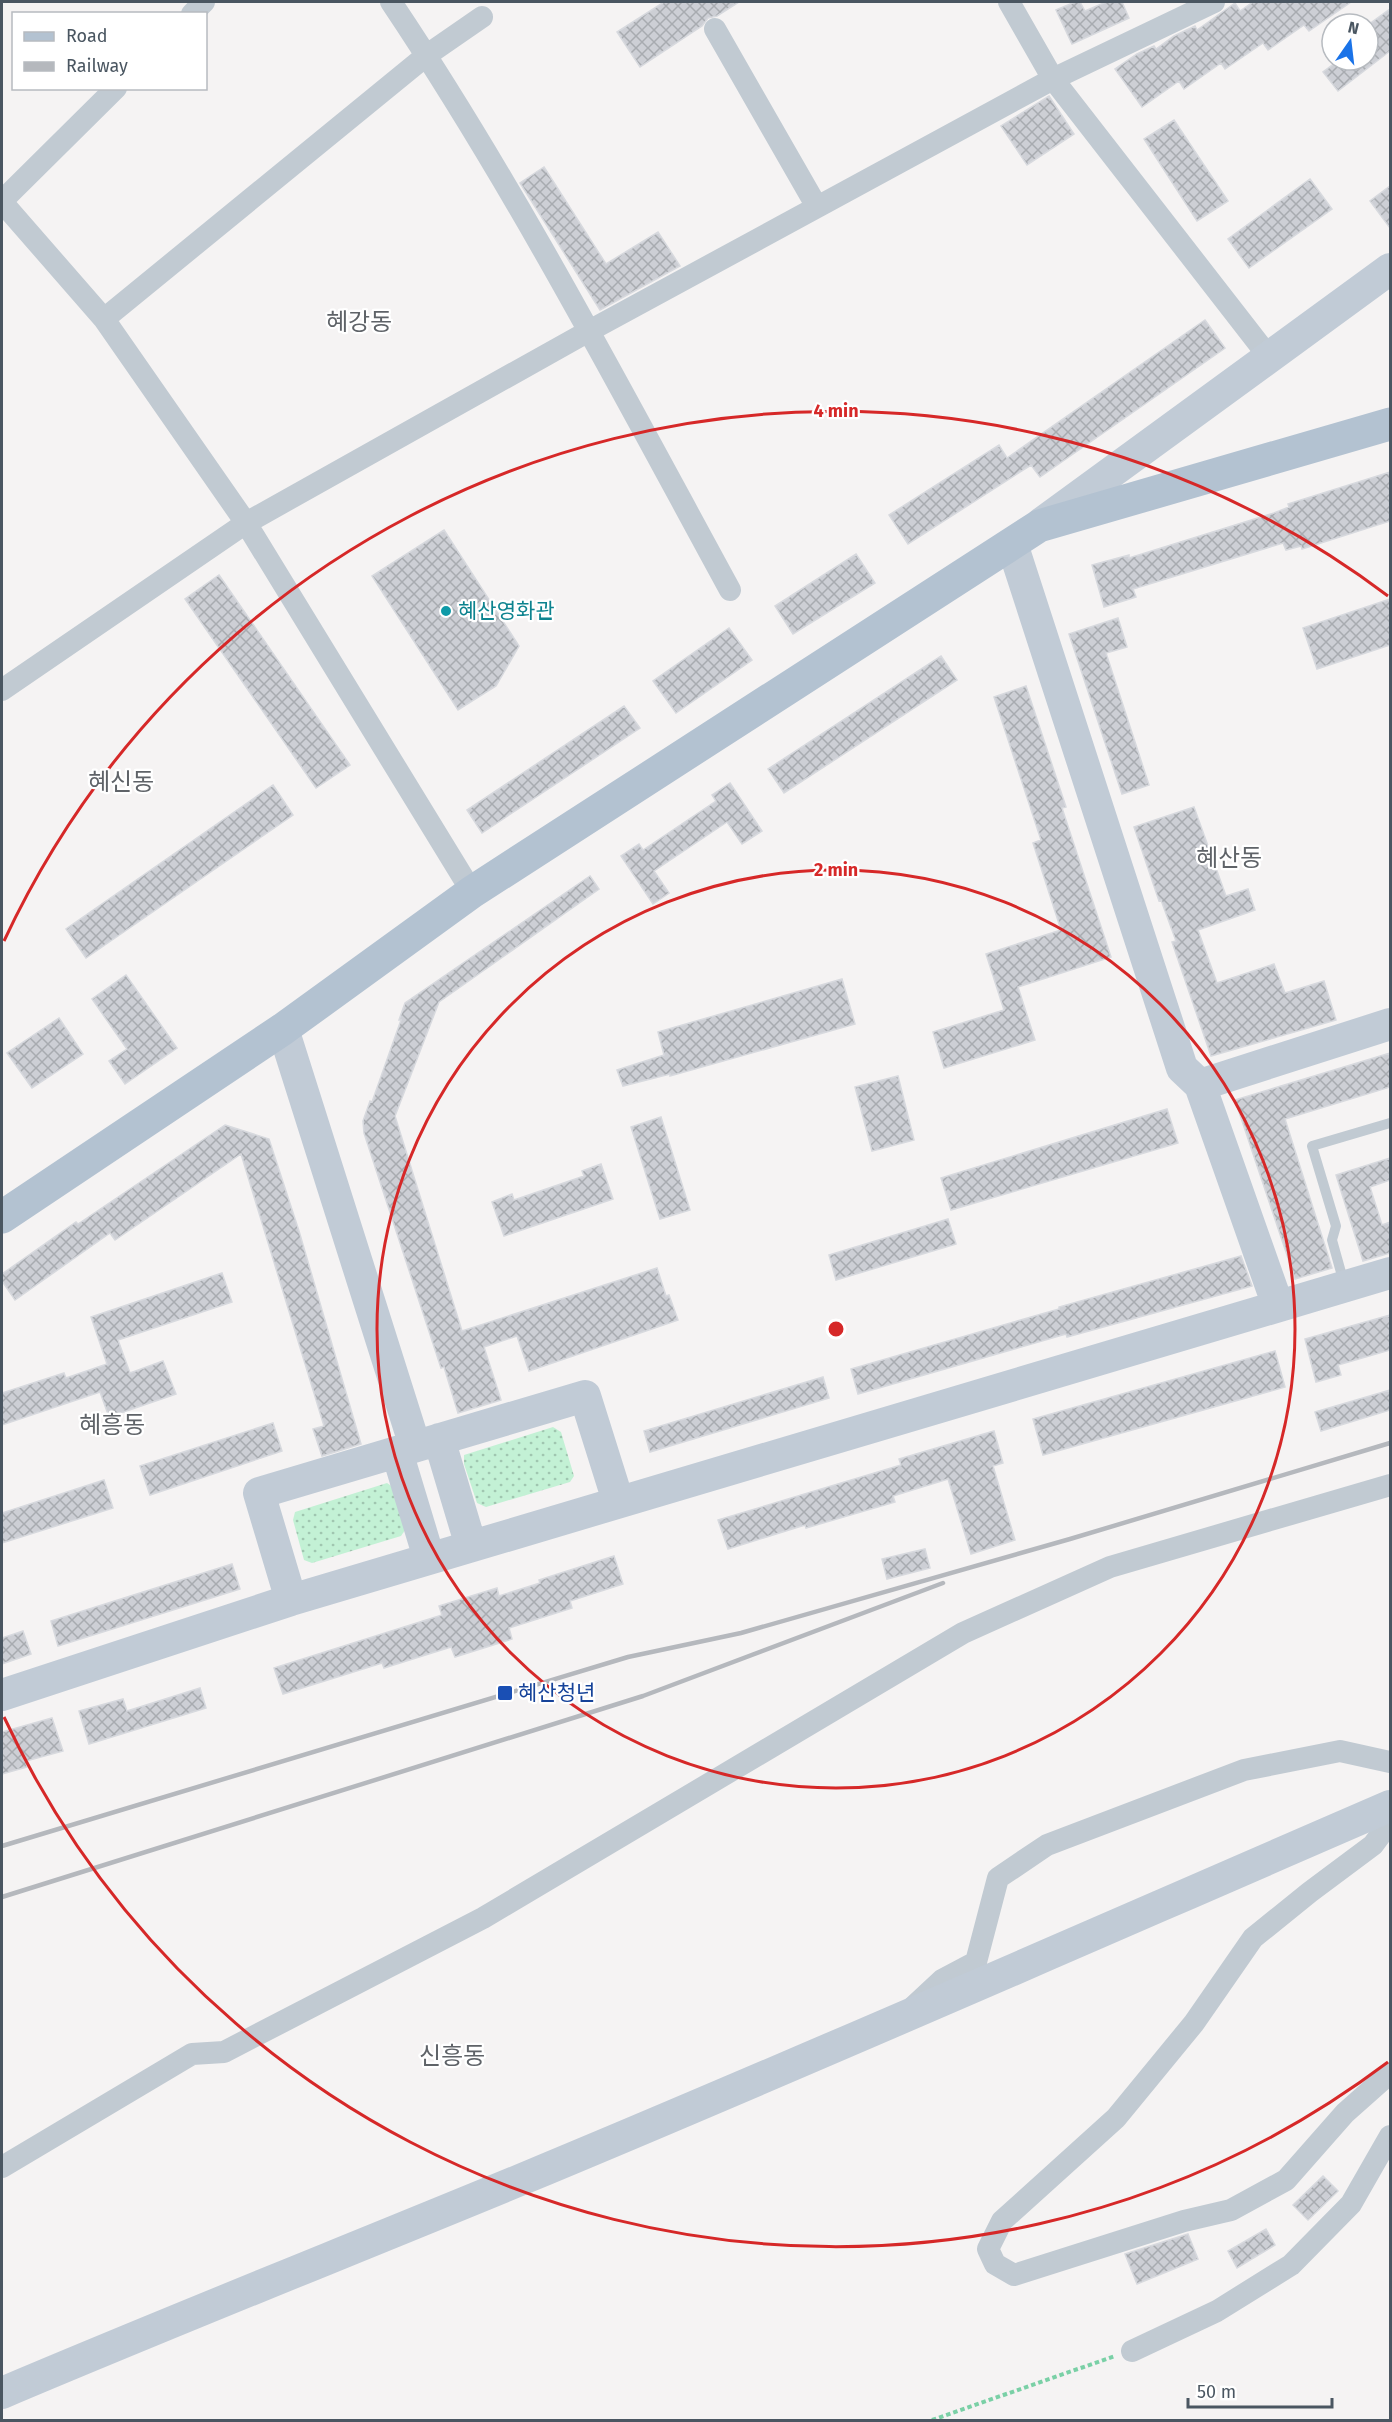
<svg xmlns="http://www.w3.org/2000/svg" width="1392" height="2422" viewBox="0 0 1392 2422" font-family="'Fira Sans','Noto Sans KR',sans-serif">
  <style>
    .grass { fill: url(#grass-dots) }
    .building { fill: url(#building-cross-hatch); stroke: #d7d9de; stroke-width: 1.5 }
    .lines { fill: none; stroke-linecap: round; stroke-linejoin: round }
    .path { stroke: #7ad0a6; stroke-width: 4; stroke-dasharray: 4.5 3; stroke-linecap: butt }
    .lane { stroke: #c1cad2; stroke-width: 10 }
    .street { stroke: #c1cad2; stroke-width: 22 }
    .secondary { stroke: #c1cbd6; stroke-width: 32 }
    .primary { stroke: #b3c2d1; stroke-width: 33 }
    .rail { stroke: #b5b8bd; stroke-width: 4.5 }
    .ring { fill: none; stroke: #d62828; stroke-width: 3 }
    .culture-dot { fill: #0f9aa8; stroke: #fff; stroke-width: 2 }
    .transit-dot { fill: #1a4fb4; stroke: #fff; stroke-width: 2 }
    .labels { text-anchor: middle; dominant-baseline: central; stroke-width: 4.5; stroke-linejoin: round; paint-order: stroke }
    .culture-label { font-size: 21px; fill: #0d838f; stroke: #fff; text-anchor: start }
    .transit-label { font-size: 21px; fill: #164399; stroke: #fff; text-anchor: start }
    .quarter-label { font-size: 24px; fill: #5f6368; stroke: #fff }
    .centre { fill: #d62828; stroke: #fff; stroke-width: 3 }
    .ring-label { font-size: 18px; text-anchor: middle; font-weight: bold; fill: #d62828; stroke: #fff; stroke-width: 4.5; stroke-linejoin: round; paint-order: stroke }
  </style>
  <defs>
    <pattern id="grass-dots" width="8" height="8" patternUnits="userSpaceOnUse" patternTransform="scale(1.5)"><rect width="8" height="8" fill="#c3f1d5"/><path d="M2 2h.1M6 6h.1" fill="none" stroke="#a0c6b0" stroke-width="1.8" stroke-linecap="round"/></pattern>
    <pattern id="building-cross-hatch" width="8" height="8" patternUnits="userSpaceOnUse" patternTransform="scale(1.5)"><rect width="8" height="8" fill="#cdcfd5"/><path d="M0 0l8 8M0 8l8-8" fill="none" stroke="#a8abb0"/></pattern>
  </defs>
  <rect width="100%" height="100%" fill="#f5f3f3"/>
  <path class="grass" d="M553,1427L561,1432L574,1476L570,1482L486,1507L477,1503L464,1464V1455Z
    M387,1483L393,1487L405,1530L401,1536L312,1563L304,1560L293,1520L295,1512Z"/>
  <path class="building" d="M664,2H739L717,16L708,18L702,26L640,67L617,32Z
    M1075,2H1080L1085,11L1106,2H1122L1129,18L1072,44L1056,10Z
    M1253,2H1351L1309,31L1304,25L1268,50L1263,43L1225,69L1221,63L1184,89L1179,81L1142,107L1115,69L1137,54L1154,46L1156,49L1174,36L1195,26L1197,30L1235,3L1240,11Z
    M1390,9V51L1338,91L1323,72L1339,60H1368V25Z
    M1049,96L1074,134L1027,165L1001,126Z
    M1174,120L1228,201L1197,221L1144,139Z
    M544,167L606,264L658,232L680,266L600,310L520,183Z
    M1310,179L1332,209L1249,268L1228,239Z
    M1390,186V228L1370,201Z
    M1205,320L1225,348L1040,477L1031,465L908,544L889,515L999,445L1007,458Z
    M1390,472V521L1302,549L1301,546L1286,550L1283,543L1133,589L1136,597L1104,607L1092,565L1129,555V558L1274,513L1289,507L1288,504Z
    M444,530L519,646L496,686L458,710L372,576Z
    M856,554L875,583L793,634L775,606Z
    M219,575L350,765L316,788L185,599Z
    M1390,599V645L1317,669L1303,628Z
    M1118,618L1127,647L1106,653L1149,785L1122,794L1069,634Z
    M729,628L752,660L676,713L653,681Z
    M941,656L957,680L784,793L768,769Z
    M1026,686L1066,807L1062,808L1111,957L1018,987L1035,1040L944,1068L933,1032L1004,1010L986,954L1061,930L1033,843L1041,840L994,697Z
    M624,706L640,728L482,833L467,810Z
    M730,783L762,831L742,844L727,822L654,871L669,893L653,904L621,856L639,844L643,850L716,801L712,795Z
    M273,785L293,815L86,958L66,929Z
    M1194,807L1226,896L1248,889L1255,910L1198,930L1217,983L1274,964L1285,993L1324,981L1336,1020L1211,1056L1172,942L1176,941L1161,900L1159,901L1134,827Z
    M590,876L599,889L439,1002L395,1116L462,1331L657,1268L666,1296L669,1295L678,1320L529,1371L517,1336L484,1347L501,1400L458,1413L444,1367L441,1368L364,1133L363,1121L370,1101L372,1102L401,1020H399L405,1003Z
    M126,975L177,1048L125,1084L109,1061L127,1049L92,999Z
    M842,979L855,1024L670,1076V1074L623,1086L617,1070L664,1055L658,1032Z
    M59,1018L83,1054L32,1088L7,1053Z
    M1390,1053V1087L1285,1119L1332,1268L1295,1279L1235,1100Z
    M898,1076L914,1140L872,1151L855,1087Z
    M1167,1109L1178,1143L951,1210L941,1178Z
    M661,1117L690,1210L660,1219L631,1127Z
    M225,1125L269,1139L299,1231L361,1444L322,1456L313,1429L324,1426L241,1154L115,1240L110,1233L15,1300L2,1281V1274L76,1222L78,1224Z
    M1390,1158V1180L1370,1187L1382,1225L1390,1222V1253L1363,1261L1336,1175Z
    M601,1164L613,1199L504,1236L492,1202L512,1194L514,1200L584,1176L582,1171Z
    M948,1219L956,1244L836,1280L829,1255Z
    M1241,1256L1252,1286L1067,1337L1066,1334L858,1394L851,1369L1059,1309V1307Z
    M222,1273L232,1302L118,1340L130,1373L163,1361L176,1394L109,1417L100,1392L2,1425V1393L64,1373L66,1378L107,1364L91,1317Z
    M1390,1315V1350L1338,1365L1341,1375L1316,1382L1305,1339Z
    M1275,1351L1285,1387L1043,1455L1033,1419Z
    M823,1377L829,1398L650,1452L644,1431Z
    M1390,1390V1410L1321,1431L1315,1412Z
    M273,1423L282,1451L150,1495L140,1466Z
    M994,1431L1003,1463L993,1466L1015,1540L971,1554L948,1479L893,1496L895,1502L806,1528L805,1525L728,1549L718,1520L901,1465L899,1459Z
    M104,1480L113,1508L2,1543V1513Z
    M925,1549L930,1568L887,1579L882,1559Z
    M614,1556L623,1584L570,1601L572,1608L509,1628L512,1639L455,1657L451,1647L384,1668L382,1663L283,1694L274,1668L442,1615L439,1606L497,1588L499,1596L540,1583L539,1580Z
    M232,1564L240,1589L58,1646L51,1621Z
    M23,1631L31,1654L2,1664V1638Z
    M200,1688L206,1708L89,1744L79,1711L123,1699L127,1711Z
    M52,1718L63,1751L26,1761L27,1767L2,1774V1732Z
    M1323,2176L1338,2191L1308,2220L1293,2205Z
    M1266,2229L1275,2245L1237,2268L1228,2251Z
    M1188,2234L1198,2259L1137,2284L1125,2254Z"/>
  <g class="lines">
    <path class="path" d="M932,2420L1115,2356"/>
    <path class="lane" d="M1344,1283L1332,1240L1336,1226L1312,1146L1390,1123"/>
    <path class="street" d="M391,2C517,190 622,392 730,590
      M1009,2L1053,79L1269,357
      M192,14L204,2
      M715,29L817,207
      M2,201L116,88
      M2,202L104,319L246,523L472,892
      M104,319L427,55L482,17
      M2,690L246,523L589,331L1053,79L1214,2
      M1390,1822L1373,1845L1310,1892L1253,1938L1194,2023L1116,2118L1002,2221L988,2249L995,2264L1014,2275L1184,2221L1231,2210L1286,2180L1345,2113L1390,2073
      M913,2007L942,1980L976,1962L998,1878L1047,1845L1244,1770L1340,1751L1390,1762
      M2,2167L192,2054L224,2052L483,1918L963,1633L1110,1567L1390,1485
      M1132,2351L1217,2311L1291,2265L1351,2204L1390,2136"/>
    <path class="secondary" d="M1042,523L1390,269
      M1012,544L1182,1068L1200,1085L1278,1306
      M283,1029L415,1446
      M1200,1085L1390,1024
      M439,1439L471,1546
      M397,1452L429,1558
      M291,1600L259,1493L585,1396L618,1501
      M2,1695L291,1600L1390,1273
      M2,2393C174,2320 348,2251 520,2180C812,2059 1101,1931 1390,1806"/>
    <path class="primary" d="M2,1217L283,1029L472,892L1039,526L1390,424"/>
    <path class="rail" d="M2,1846L628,1657L741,1633L1070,1539L1390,1443
      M2,1897L643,1696L943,1583"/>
  </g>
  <g class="ring">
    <circle cx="836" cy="1329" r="459"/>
    <path d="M1388 2062A918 918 0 0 1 4 1717M4 941A918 918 0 0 1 1388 596"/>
  </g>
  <circle class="culture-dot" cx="446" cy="611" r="6"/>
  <rect class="transit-dot" x="497" y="1685" width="16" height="16" rx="3"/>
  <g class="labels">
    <g class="culture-label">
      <text x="458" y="611">혜산영화관</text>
    </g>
    <g class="transit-label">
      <text x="518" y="1693">혜산청년</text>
    </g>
    <g class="quarter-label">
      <text x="359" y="322">혜강동</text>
      <text x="121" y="782">혜신동</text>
      <text x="1229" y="858">혜산동</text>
      <text x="112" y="1425">혜흥동</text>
      <text x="452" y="2056">신흥동</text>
    </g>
  </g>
  <circle cx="836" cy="1329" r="9" class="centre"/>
  <g class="ring-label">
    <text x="836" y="417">4 min</text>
    <text x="836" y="876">2 min</text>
  </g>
  <rect width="1392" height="2422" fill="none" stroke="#4a5661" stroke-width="6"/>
  <rect x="12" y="12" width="195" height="78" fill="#ffffff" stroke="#b7bbc0" stroke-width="1.5"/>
  <rect x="24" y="32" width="30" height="9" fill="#b3c2d1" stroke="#b7bbc0" stroke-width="1.5"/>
  <text x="66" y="42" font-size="18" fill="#4a5661">Road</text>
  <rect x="24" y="62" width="30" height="9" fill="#b5b8bd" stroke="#b7bbc0" stroke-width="1.5"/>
  <text x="66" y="72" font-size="18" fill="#4a5661">Railway</text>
  <g transform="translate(1350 42) rotate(14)"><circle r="28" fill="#ffffff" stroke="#b7bbc0" stroke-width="1.5"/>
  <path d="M0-4.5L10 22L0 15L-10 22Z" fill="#1a73e8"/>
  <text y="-9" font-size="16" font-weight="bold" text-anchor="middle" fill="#4a5661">N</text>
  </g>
  <path d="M1188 2398v9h144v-9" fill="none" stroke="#4a5661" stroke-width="3"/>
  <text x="1197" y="2398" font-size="18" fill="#4a5661" stroke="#ffffff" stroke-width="4.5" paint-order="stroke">50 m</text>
</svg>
